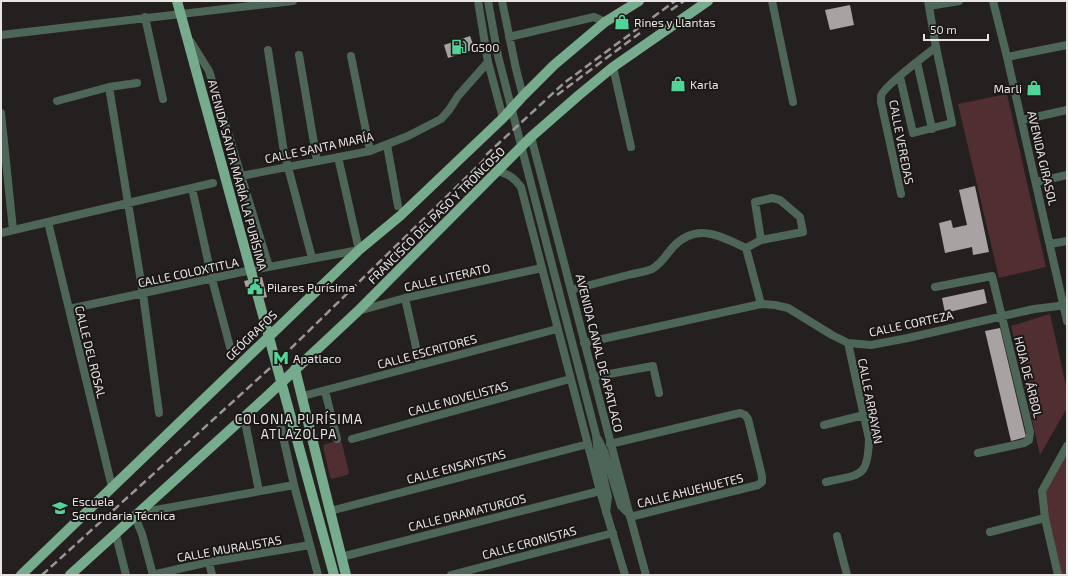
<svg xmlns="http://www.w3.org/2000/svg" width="1068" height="576" viewBox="0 0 1068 576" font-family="'Exo 2',sans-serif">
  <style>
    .green { fill: #502e31 }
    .building { fill: #a9a2a2 }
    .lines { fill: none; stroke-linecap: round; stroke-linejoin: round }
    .minor { stroke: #4d6658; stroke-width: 8 }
    .major { stroke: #76ab8e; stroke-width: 10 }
    .rail { stroke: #9c9797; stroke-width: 2.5; stroke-dasharray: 8 4; stroke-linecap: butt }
    .labels { text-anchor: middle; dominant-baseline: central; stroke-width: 4; stroke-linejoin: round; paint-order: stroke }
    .poi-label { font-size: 12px; fill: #e8e4e4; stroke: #1c1717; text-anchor: start }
    .street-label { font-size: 12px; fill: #e8e4e4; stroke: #1c1717 }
    .neighbourhood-label { font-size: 13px; letter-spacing: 1px; fill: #e8e4e4; stroke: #1c1717 }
  </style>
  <rect width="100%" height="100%" fill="#252020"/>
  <path class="green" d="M1007,94L1046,267L999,278L958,104Z
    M1050,314L1067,390V408L1040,455L1011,326Z
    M339,441L342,443L349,473L347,475L332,479L330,477L323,446L325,444Z
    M1067,450V575H1061L1043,494Z"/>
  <path class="building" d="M850,5L854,25L830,30L825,10Z
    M470,36L475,49L448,58L444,45Z
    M975,186L989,252L973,255L972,247L945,253L939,223L951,220L953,228L967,225L959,190Z
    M262,277L267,297L255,300L254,294L248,295L244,281Z
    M984,289L987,303L945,313L942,298Z
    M1000,328L1026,437L1011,441L985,331Z"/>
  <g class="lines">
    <path class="minor" d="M478,1L488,62L503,118
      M488,1L498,56L596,435L598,454L608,497L606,512
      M502,1L516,69L523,96
      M772,1L793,102
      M993,1L1007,57L1067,321
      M929,6L959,1
      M145,17L163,99
      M1,35L293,1
      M509,37L594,17L605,22
      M191,42L209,71L269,267
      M268,50L284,152L312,258
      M299,55L317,161
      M351,56L370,151
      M1007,57L1067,45
      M917,62L932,129
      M613,67L631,147
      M900,77L913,133L952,123L936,47L928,1
      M109,87L143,294L159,413
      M57,101L109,87L137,83
      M1,113L13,230
      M1022,120L1067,110
      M531,137C570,283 606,430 646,575
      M387,145L398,206
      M498,171C510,175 513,177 521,187L600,491L625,575
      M241,176L370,151L408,136L441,119L449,110L458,96L488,62
      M1036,182L1067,175
      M192,188L212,279L230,347
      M901,194L881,102C881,100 881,98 881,96C883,87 926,55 936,47
      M48,222L112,487
      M1,233L213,183
      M1050,244L1067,241
      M746,248L761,240L803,232L800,217L780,200L772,198L755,202L761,240
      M935,287L992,276L1030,432L1029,440L1024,443L978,453
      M571,290C590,285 609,280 628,275C636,273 645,272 652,269C662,263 666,255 673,247C697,222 720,236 746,248L761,304
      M405,298L420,365
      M69,309L237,273L359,250L338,157
      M358,311L405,298L542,268
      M584,343L761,304L775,305L788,308L832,335L848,343L871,345L908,338L1034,309L1067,305
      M593,377L653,366L659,393
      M325,391L337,439
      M303,396L557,329
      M244,417L259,491
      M279,419L294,485L318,575
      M824,425L864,415
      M352,439L570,379
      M598,439L604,451L621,506L628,513
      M610,444L740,413L745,415L748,419L762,476V482L758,485L630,517
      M826,482C860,474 868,479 869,439L848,343
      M330,511L588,444
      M139,513L294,485
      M135,517L142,534L153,575
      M990,532L1045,518
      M116,535L126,575
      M837,536L847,575
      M341,557L600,491
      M209,562L212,575
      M152,575L209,562L310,545
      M451,575L613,533
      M1058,575L1045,518L1042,491L1067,446"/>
    <path class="major" d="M177,1L334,575
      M295,369L330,511L346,575
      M21,575L359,250L400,216L503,118L523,96L554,65L605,22L639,1
      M70,575L264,399L358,311L531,137L579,95L613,67L708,1"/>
    <path class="rail" d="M671,10L684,1
      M557,95L640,33
      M42,575L281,358L484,160L486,155L564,83L675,1"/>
  </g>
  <defs>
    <symbol id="shop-bare" viewBox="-9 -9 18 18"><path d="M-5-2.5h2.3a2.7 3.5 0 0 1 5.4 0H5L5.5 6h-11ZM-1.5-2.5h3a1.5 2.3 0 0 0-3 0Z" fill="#52d397" stroke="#1c1717" stroke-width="2.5" paint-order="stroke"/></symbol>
    <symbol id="fuel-bare" viewBox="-9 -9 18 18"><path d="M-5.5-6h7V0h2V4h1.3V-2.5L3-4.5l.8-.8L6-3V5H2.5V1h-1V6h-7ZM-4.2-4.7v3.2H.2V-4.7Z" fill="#52d397" stroke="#1c1717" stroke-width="2.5" paint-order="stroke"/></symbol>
    <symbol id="civic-bare" viewBox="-9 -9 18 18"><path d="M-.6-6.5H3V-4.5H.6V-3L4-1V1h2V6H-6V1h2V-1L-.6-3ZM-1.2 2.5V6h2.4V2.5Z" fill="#52d397" stroke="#1c1717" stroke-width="2.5" paint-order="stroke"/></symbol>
    <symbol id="metro-bare" viewBox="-9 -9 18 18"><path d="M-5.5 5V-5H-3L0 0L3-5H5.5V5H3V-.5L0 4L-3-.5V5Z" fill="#52d397" stroke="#1c1717" stroke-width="2.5" paint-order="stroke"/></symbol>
    <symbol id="school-bare" viewBox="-9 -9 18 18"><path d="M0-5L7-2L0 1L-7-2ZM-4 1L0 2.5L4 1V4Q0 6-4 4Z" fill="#52d397" stroke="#1c1717" stroke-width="2.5" paint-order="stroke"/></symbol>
  </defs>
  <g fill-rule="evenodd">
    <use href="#shop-bare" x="611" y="11" width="22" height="22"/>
    <use href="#fuel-bare" x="448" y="36" width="22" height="22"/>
    <use href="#shop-bare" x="667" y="73" width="22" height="22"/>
    <use href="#shop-bare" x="1023" y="77" width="22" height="22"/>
    <use href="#civic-bare" x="244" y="276" width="22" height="22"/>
    <use href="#metro-bare" x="270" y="347" width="22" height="22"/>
    <use href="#school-bare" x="49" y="497" width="22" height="22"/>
  </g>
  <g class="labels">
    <g class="poi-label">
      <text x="634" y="22">Rines y Llantas</text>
      <text x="471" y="47">G500</text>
      <text x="690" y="84">Karla</text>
      <text x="1022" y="88" text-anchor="end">Marli</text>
      <text x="267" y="287">Pilares Purísima</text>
      <text x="293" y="358">Apatlaco</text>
      <text x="72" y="501">Escuela<tspan x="72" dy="14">Secundaria Técnica</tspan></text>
    </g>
    <g class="street-label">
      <text transform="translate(902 142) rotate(79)">CALLE VEREDAS</text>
      <text transform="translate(319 147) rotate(-12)">CALLE SANTA MARÍA</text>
      <text transform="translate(1043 158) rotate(77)">AVENIDA GIRASOL</text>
      <text transform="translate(238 175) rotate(75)">AVENIDA SANTA MARÍA LA PURÍSIMA</text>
      <text transform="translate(436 215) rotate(-45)">FRANCISCO DEL PASO Y TRONCOSO</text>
      <text transform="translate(188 272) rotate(-12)">CALLE COLOXTITLA</text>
      <text transform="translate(447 277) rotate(-13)">CALLE LITERATO</text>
      <text transform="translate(911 323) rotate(-12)">CALLE CORTEZA</text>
      <text transform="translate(251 335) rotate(-44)">GEÓGRAFOS</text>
      <text transform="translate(427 351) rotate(-15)">CALLE ESCRITORES</text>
      <text transform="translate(91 352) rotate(76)">CALLE DEL ROSAL</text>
      <text transform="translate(600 353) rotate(76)">AVENIDA CANAL DE APATLACO</text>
      <text transform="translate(1029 377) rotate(76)">HOJA DE ÁRBOL</text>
      <text transform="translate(458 398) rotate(-15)">CALLE NOVELISTAS</text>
      <text transform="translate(871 401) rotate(79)">CALLE ARRAYAN</text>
      <text transform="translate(456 466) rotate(-15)">CALLE ENSAYISTAS</text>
      <text transform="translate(690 490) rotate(-14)">CALLE AHUEHUETES</text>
      <text transform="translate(467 512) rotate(-14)">CALLE DRAMATURGOS</text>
      <text transform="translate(529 542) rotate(-15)">CALLE CRONISTAS</text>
      <text transform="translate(229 548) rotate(-10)">CALLE MURALISTAS</text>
    </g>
    <g class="neighbourhood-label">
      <text x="299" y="419">COLONIA PURÍSIMA<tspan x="299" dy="15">ATLAZOLPA</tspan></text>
    </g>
  </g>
  <rect width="1068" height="576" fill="none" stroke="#e8e4e4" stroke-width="4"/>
  <path d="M924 34v6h64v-6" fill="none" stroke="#e8e4e4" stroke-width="2"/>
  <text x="930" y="34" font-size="12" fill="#e8e4e4" stroke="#1c1717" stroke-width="3" paint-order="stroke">50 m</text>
</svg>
